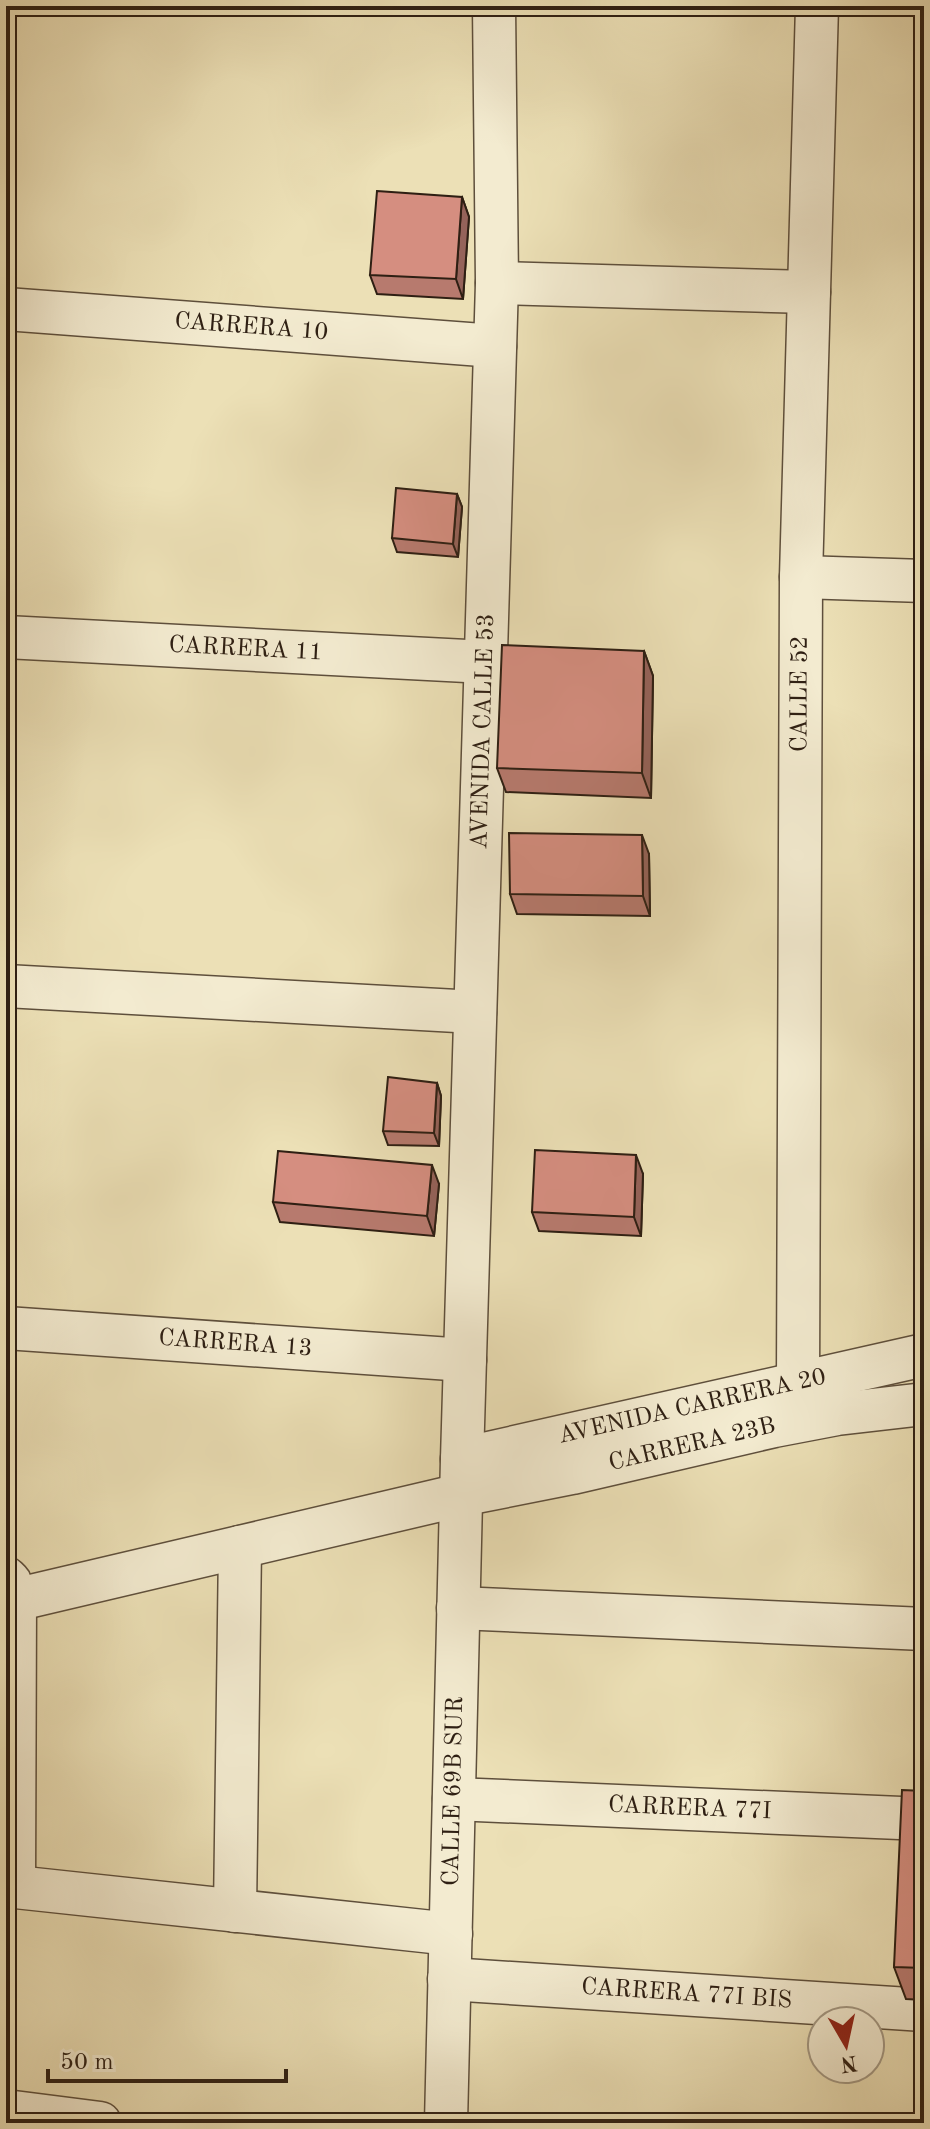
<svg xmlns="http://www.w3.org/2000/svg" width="930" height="2129" viewBox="0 0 930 2129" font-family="'Old Standard TT',serif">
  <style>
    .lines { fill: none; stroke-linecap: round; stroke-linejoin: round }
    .minor-casing { stroke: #5e4f3c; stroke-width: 45 }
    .minor { stroke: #f3ebd0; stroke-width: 42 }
    .wall { fill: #b77a6e; stroke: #2e1f13; stroke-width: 2 }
    .shaded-wall { fill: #95635a; stroke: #2e1f13; stroke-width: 2 }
    .building { fill: #d58e80; stroke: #2e1f13; stroke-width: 2 }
    .labels { text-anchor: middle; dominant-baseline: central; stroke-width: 7; stroke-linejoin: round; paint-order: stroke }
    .street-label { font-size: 24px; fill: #2e1f13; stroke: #f3ebd0 }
  </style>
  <rect width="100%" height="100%" fill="#ece0b6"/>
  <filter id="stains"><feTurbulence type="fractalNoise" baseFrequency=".0025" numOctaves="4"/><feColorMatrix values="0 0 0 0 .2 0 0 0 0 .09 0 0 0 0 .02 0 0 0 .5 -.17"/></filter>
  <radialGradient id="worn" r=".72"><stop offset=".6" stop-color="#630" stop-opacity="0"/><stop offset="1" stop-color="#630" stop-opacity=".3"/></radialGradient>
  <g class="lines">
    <defs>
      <g id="minor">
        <path d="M497,283L809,292"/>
        <path id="s1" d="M6,309L495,346"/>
        <path d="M801,577L924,581"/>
        <path id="s2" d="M6,637L486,662"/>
        <path d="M6,986L475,1012"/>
        <path id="s3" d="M6,1328L465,1360"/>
        <path id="s4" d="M798,1382L801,577L817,6"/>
        <path id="s5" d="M462,1459L924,1355"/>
        <path d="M6,1578L10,1582L15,1600L14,1887"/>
        <path id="s6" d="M6,1602L461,1495L572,1473L774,1426L837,1414L924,1404"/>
        <path d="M458,1608L924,1629"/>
        <path id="s7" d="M454,1799L924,1819"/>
        <path d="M6,1886L451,1934"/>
        <path d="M235,1911L240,1547"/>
        <path id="s8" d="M449,1979L924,2010"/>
        <path d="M6,2111L100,2123"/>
        <path id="s9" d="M446,2123L462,1459L497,283L494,6"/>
      </g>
    </defs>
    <use href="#minor" class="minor-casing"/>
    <use href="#minor" class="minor"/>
  </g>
  <path class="wall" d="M462,197L469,217L463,299L377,294L370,275Z
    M457,494L462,507L458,557L397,552L392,538Z
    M644,651L653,676L651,798L506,792L497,768Z
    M649,854L650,916L517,914L510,894Z
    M437,1083L441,1096L439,1146L388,1145L383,1131Z
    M643,1174L641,1236L539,1231L532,1212Z
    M439,1184L434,1236L280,1222L273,1202Z
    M924,1791V2000L906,1999L894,1967Z"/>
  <path class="shaded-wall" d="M462,197L469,217L463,299L456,279Z
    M457,494L462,507L458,557L453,544Z
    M644,651L653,676L651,798L642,773Z
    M642,835L649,854L650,916L643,896Z
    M437,1083L441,1096L439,1146L434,1133Z
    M636,1155L643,1174L641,1236L634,1217Z
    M432,1165L439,1184L434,1236L427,1216Z"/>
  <path class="building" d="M377,191L462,197L456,279L370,275Z
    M396,488L457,494L453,544L392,538Z
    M502,645L644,651L642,773L497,768Z
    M509,833L642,835L643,896L510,894Z
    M388,1077L437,1083L434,1133L383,1131Z
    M535,1150L636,1155L634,1217L532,1212Z
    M278,1151L432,1165L427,1216L273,1202Z
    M902,1790L924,1791V1968L894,1967Z"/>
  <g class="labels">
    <g class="street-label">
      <text stroke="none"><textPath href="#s1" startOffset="246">CARRERA 10</textPath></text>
      <text stroke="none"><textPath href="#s2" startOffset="240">CARRERA 11</textPath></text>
      <text stroke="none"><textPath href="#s4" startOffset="688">CALLE 52</textPath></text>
      <text stroke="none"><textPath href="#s9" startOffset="1392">AVENIDA CALLE 53</textPath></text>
      <text stroke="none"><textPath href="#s3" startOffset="230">CARRERA 13</textPath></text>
      <text stroke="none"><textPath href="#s5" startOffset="236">AVENIDA CARRERA 20</textPath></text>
      <text stroke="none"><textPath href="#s6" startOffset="704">CARRERA 23B</textPath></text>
      <text stroke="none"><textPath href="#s9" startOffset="332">CALLE 69B SUR</textPath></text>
      <text stroke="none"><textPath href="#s7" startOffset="236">CARRERA 77I</textPath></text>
      <text stroke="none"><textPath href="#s8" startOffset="238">CARRERA 77I BIS</textPath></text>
    </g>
  </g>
  <rect width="930" height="2129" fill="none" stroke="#ece0b6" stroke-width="32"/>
  <rect x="8" y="8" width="914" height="2113" fill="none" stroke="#2e1f13" stroke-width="4"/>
  <rect x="16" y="16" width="898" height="2097" fill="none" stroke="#2e1f13" stroke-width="2"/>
  <g transform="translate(846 2045) rotate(171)"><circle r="38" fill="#f3ebd0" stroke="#a49984" stroke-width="2"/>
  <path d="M0-6L14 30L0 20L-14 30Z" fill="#8f2418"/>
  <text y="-12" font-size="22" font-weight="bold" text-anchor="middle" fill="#2e1f13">N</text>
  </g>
  <path d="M48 2069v12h238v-12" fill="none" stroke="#2e1f13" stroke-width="4"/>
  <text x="60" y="2069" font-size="24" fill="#2e1f13" stroke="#f3ebd0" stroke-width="6" paint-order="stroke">50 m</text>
  <rect width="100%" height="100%" filter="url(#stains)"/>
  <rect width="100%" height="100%" fill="url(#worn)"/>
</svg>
